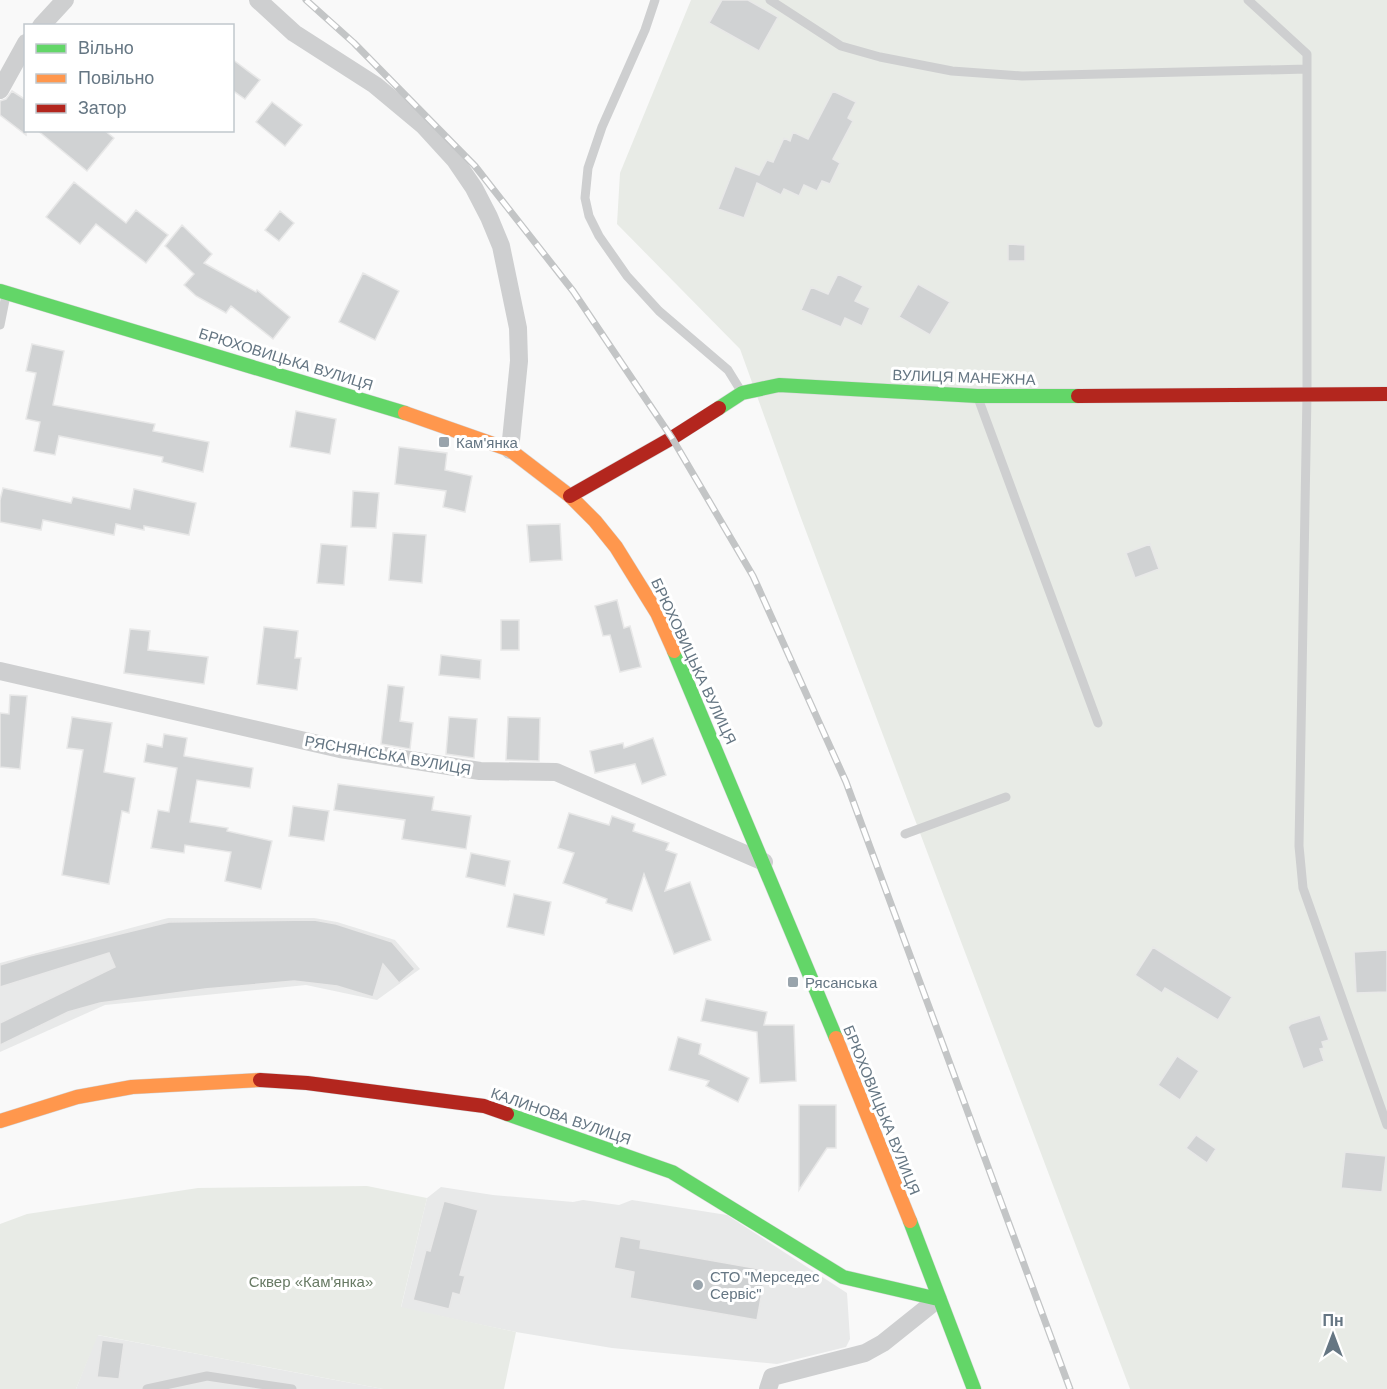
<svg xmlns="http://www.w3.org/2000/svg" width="1387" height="1389" viewBox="0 0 1387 1389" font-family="Helvetica,sans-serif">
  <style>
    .built { fill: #e8e9e9 }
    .green { fill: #e8ebe6 }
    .building { fill: #d0d2d3; stroke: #e8e8e8; stroke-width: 1.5 }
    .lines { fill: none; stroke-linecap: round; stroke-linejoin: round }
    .fast-casing { stroke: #d5d6d7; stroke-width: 15 }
    .slow-casing { stroke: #d5d6d7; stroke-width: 15 }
    .jam-casing { stroke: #d5d6d7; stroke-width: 15 }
    .lane { stroke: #cecfd0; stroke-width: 9 }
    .street { stroke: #cecfd0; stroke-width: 18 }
    .fast { stroke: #63d668; stroke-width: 14 }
    .slow { stroke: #ff974d; stroke-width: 14 }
    .jam { stroke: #b3261e; stroke-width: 14 }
    .rail-casing { stroke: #c3c5c6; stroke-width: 7 }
    .rail { stroke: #fff; stroke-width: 4.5; stroke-dasharray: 14; stroke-linecap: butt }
    .poi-dot { fill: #99a4ac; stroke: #fff; stroke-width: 2 }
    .labels { text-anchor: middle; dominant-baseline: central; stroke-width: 6; stroke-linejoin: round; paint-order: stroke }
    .street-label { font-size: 15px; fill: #657683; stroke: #fff }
    .poi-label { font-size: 15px; fill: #657683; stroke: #fff; text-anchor: start }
    .park-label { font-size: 15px; fill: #687a64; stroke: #fff }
  </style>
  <rect width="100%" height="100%" fill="#f9f9f9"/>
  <path class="built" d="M168,918H314L337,922L395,940L420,969L377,1000L306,985L105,1005L0,1052V963Z
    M441,1187L493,1195L573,1202L583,1200L619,1205L632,1200L727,1215L847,1293L850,1339L846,1347L777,1364L612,1348L516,1332L401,1308L427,1198Z
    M97,1335L383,1389H76Z"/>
  <path class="green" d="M691,0H1387V1389H1130L801,518L740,349L617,224L620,173Z
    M367,1186L427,1198L401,1307L516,1332L504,1389H383L98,1335L76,1389H0V1224L27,1214L198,1188Z"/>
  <path class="building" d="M722,0H748L778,17L759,51L709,23Z
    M232,59L260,80L245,99L232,90Z
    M12,91L26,100V135L0,115V101L6,99Z
    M833,91L856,102L848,118L853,121L833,159L840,163L830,184L822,181L817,191L804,185L799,196L784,189L781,195L757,183L744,218L718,209L735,166L759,175L767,160L773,162L784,138L790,141L793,132L808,139Z
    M272,102L302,125L285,146L256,122Z
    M37,130H104L114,138L87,171Z
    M74,182L126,223L136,210L168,235L146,263L96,224L80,244L46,217Z
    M280,211L294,223L279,241L265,230Z
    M182,225L212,254L204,263L256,292L257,290L290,317L273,339L231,306L226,313L196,296L184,285L194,274L165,246Z
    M1008,244L1025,245V261H1008Z
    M363,273L399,291L375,340L339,322Z
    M838,274L863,286L855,301L870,308L862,326L845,318L841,327L801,310L811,287L828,294Z
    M918,284L950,302L930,335L899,317Z
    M32,344L64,351L53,405L155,424L153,431L209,442L203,472L162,462L163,457L59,436L55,455L34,451L40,422L26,419L36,373L26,371Z
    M296,411L336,419L330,454L290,447Z
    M399,447L447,453L445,470L472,476L465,512L443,507L446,491L395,484Z
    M3,488L71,503L73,497L130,509L134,489L196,503L189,535L144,526V530L116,524L114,535L43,520L41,530L0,522V500Z
    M353,491L379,493L376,528L351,527Z
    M560,524L562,560L530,562L527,525Z
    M393,533L426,535L422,583L389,580Z
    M321,544L347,546L344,585L317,583Z
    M1150,544L1159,569L1135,578L1126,553Z
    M617,600L624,628L630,626L641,667L620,672L610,635L603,636L595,606Z
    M501,620H519V650H501Z
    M264,627L298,631L295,658H301L297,690L257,684Z
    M130,629L150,631L148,650L208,657L204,684L124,673Z
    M441,655L481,660L480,679L439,675Z
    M388,685L404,687L400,721L413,723L410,749L381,744Z
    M10,695L27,696L20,769L0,767V713L9,714Z
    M72,717L112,723L104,772L135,778L129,813L122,811L109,884L62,875L83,750L67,748Z
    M449,717L477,719L474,758L446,754Z
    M508,717L540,718L539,761L506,760Z
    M164,734L187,738L184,756L253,768L250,788L197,780L190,822L228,828L227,831L272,841L261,889L225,881L231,852L185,845L184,853L151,848L158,810L169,812L177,768L144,762L147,744L162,747Z
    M653,738L666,775L642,784L635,764L595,773L590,751L623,743L624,748Z
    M338,784L434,797L432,810L471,816L466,849L402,839L405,820L334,810Z
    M293,806L329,811L324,841L289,836Z
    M569,813L609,825L612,816L635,824L633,831L669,843L666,850L677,854L665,891L690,882L711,940L674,954L644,874L632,911L606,903L607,899L563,883L574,853L558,848Z
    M471,853L510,861L505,886L466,877Z
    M514,894L551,902L544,935L507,927Z
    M314,920L336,924L392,942L415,969L399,983L383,964L373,997L337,986L294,981L205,989L100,1003L68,1012L0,1045V1023L115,967L109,953L0,987V965L30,956L169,922Z
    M1153,947L1232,997L1218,1020L1165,988L1162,993L1135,975Z
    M1387,950V992L1356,993L1354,952Z
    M706,999L767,1012L764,1025H794L796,1081L760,1083L757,1032L701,1021Z
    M1320,1015L1329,1040L1322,1042L1324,1048L1320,1049L1324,1061L1303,1069L1288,1027L1291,1024Z
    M678,1037L701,1044L699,1054L749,1078L738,1102L706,1086L709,1081L669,1070Z
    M1177,1056L1199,1071L1180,1100L1158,1085Z
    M799,1105H836V1148H827L799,1190Z
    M1196,1135L1216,1149L1207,1163L1186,1148Z
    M1345,1152L1386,1156L1382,1192L1341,1188Z
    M444,1201L478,1210L460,1275L465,1276L460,1295L453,1293L449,1309L413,1300L426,1250L430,1251Z
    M620,1236L641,1240L640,1248L766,1270L757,1320L630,1298L634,1272L614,1268Z
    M102,1340L124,1343L119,1379L97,1377Z"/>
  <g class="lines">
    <defs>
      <path id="fast" d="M0,291L405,413
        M719,408L742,393L779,385L977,396H1078
        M674,651L836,1038
        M507,1114L672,1172L843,1277L938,1299
        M910,1221L974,1389"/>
      <path id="slow" d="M405,413L510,450L570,496L595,521L616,547L657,613L674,651
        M836,1038L910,1221
        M0,1121L77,1097L132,1087L260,1080"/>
      <path id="jam" d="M1078,396L1387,394
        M570,496L672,438L719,408
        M260,1080L307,1083L484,1106L507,1114"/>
    </defs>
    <use href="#fast" class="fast-casing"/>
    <use href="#slow" class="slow-casing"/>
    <use href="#jam" class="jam-casing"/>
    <path class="lane" d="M655,0L645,30L602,127L588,168L585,198L589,216L599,236L627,276L659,311L728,370L741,391
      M770,0L841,46L880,57L952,71L1022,76L1307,69
      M1248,0L1307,54V394L1299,846L1303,888L1387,1125
      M0,325L6,295
      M978,398L1098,723
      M905,834L1006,797
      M147,1389L207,1376L292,1389"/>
    <path class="street" d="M258,0L294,33L375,85L423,125L455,160L474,188L489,217L501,246L518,328L519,361L510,450
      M41,26L65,0
      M0,90L26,43
      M0,671L340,749L480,771L556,772L764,862
      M768,1389L772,1377L865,1353L883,1343L938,1299"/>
    <use href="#fast" class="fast"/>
    <use href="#slow" class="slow"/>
    <use href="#jam" class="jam"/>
    <defs>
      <path id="rail" d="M306,0L354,43L475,166L573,291L672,438L753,576L846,782L1070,1389"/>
    </defs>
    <use href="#rail" class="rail-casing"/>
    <use href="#rail" class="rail"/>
  </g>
  <g class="poi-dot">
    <rect x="438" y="436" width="12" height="12" rx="3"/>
    <rect x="787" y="976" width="12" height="12" rx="3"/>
    <circle cx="698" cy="1285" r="6"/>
  </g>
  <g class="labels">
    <g class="street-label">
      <text transform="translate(286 359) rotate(17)">БРЮХОВИЦЬКА ВУЛИЦЯ</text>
      <text transform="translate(964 377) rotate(2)">ВУЛИЦЯ МАНЕЖНА</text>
      <text transform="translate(694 661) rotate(65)">БРЮХОВИЦЬКА ВУЛИЦЯ</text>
      <text transform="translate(388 755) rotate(10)">РЯСНЯНСЬКА ВУЛИЦЯ</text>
      <text transform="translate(882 1110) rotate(68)">БРЮХОВИЦЬКА ВУЛИЦЯ</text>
      <text transform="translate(561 1116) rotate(19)">КАЛИНОВА ВУЛИЦЯ</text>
    </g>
    <g class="poi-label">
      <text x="456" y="442">Кам'янка</text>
      <text x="805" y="982">Рясанська</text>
      <text x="710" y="1276">СТО "Мерседес<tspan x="710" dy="17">Сервіс"</tspan></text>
    </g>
    <g class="park-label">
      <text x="311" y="1281">Сквер «Кам'янка»</text>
    </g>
  </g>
  <rect x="24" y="24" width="210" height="108" fill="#ffffff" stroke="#c1c8cd" stroke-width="1.5"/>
  <rect x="36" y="44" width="30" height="9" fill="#63d668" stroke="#c1c8cd" stroke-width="1.5"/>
  <text x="78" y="54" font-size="18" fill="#657683">Вільно</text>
  <rect x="36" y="74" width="30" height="9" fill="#ff974d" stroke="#c1c8cd" stroke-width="1.5"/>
  <text x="78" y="84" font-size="18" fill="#657683">Повільно</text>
  <rect x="36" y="104" width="30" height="9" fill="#b3261e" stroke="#c1c8cd" stroke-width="1.5"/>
  <text x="78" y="114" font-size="18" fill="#657683">Затор</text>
  <g transform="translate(1333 1335)" stroke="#ffffff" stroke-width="4.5" paint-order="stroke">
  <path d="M0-4.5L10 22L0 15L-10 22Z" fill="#657683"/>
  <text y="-9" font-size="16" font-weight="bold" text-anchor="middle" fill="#657683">Пн</text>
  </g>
</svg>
